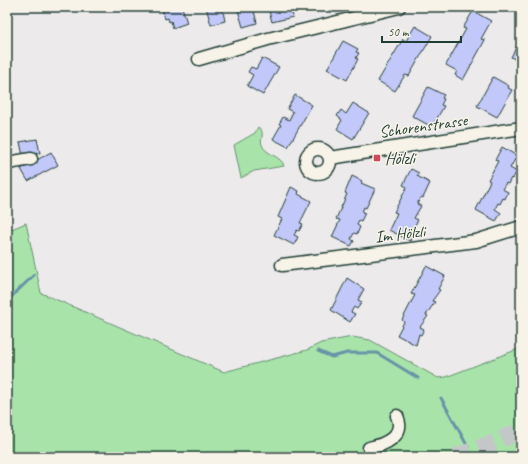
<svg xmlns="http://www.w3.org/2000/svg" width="528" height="464" viewBox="0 0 528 464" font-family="Caveat,sans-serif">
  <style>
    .green { fill: #a8e4aa; stroke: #64906f }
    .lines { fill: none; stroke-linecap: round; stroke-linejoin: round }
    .stream { stroke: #6793a8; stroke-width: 3 }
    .building { fill: #c3c8fa; stroke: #1f3d34 }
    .highway-tunnel { stroke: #c4c7c7; stroke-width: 17; stroke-dasharray: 17 8; stroke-linecap: butt }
    .minor-casing { stroke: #1f3d34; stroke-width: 15 }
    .minor { stroke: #f7f3e8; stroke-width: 12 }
    .poi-dot { fill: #d1495b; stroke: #f7f3e8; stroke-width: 1.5 }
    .labels { text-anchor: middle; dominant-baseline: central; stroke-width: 3; stroke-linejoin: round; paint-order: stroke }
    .street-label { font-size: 17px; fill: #1f3d34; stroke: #f7f3e8 }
    .poi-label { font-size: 17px; fill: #1f3d34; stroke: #f7f3e8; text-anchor: start }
  </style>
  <rect width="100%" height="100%" fill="#edeaec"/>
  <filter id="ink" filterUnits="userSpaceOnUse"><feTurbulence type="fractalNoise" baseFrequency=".025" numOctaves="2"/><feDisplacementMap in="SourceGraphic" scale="8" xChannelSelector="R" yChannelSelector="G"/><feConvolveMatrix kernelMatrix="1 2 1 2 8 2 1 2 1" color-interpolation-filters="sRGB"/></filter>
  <g filter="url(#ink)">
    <path class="green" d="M258,127C267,133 258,139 263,147C268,155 282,157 284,166L254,171L241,178L234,145L255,133Z
      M26,223L41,293L224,372L307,350L321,343L352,337L370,340L438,378L446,377L521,348V457H7V231Z"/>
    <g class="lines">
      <path class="stream" d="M7,301L34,275
        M318,351L332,357L347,353H377L418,378
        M441,398L468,447"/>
    </g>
    <path class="building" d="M169,7H182L187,23L173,28L171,21L169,22L168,18L165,19L162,9Z
      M206,7H222L225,21L211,25Z
      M237,7H253L257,23L243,27Z
      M268,7H291L293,17L272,22Z
      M473,11L491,21L481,39L485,40L463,80L455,75L457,71L446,65L466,29L463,28Z
      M415,26L432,36L409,76L405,75L395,91L378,81L403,39L406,41Z
      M521,38V67L519,66L520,62L511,57Z
      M343,41L358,49L356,52L359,53L356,58L358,59L347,80L327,69Z
      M262,58L279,67L263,95L247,86L253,75L248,72L251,67L256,69Z
      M493,77L509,86L508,88L512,90L497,117L477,106Z
      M428,87L444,95L442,98L444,99L441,105L444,106L432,127L412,116Z
      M295,95L312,105L288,147L273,139L281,125L279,124L283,117L289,120L293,112L287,109Z
      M353,103L369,113L353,139L337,129L342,120L337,116L341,110L346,114Z
      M37,139L40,153L23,156L20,142Z
      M502,147L517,156L510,168L517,172L512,179L511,178L508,184L506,183L502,189L508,192L505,199L503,198L500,204L498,203L495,209L501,213L496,221L476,210L490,181L488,180L498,161L495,160Z
      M51,152L58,165L28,181L21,169Z
      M411,169L419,173L417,176L430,183L423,198L421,197L417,204L421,206L414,218L418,220L411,231L414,232L410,241L389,230L397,213L394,212L407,187L403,185Z
      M352,176L362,181L361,183L375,189L366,208L364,207L362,212L365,213L361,221L359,220L357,225L360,227L357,234L354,233L351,239L354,241L351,246L332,237L340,220L336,219L347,194L345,193Z
      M291,187L299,191L298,194L311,201L300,223L303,224L299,231L297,230L294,235L298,237L294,245L274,235L282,219L278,217Z
      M426,266L445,276L438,289L440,290L432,301L435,302L426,315L428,316L420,327L424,329L421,335L419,334L416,345L397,335L404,322L402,320L415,295L411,294Z
      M347,278L364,289L358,300L362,302L357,309L354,307L351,312L355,314L350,322L331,310Z"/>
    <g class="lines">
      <path class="highway-tunnel" d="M455,457L501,440L521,429"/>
      <defs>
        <path id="minor" d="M199,59L268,39L399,7
          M306 161a12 12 0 1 1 24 0a12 12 0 1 1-24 0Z
          M330,158L521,128
          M8,163L31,159
          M282,265L476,241L521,227
          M369,448C384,445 406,436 397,416"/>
      </defs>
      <use href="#minor" class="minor-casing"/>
      <use href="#minor" class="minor"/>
    </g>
  </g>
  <rect class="poi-dot" x="373" y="154" width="8" height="8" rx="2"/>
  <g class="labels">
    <g class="street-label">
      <text transform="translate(423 126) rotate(-8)">Schorenstrasse</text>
      <text transform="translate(400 234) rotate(-7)">Im Hölzli</text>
    </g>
    <g class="poi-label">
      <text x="385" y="158">Hölzli</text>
    </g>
  </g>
  <rect width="528" height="464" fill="none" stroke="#f7f3e8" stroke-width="24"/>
  <rect x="12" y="12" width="504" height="440" fill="none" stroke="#1f3d34" stroke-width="1.5" filter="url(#ink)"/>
  <path d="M382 36v6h79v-6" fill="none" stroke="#1f3d34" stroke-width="2"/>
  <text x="388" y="36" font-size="12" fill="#1f3d34" stroke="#f7f3e8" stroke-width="3" paint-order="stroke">50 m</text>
</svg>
